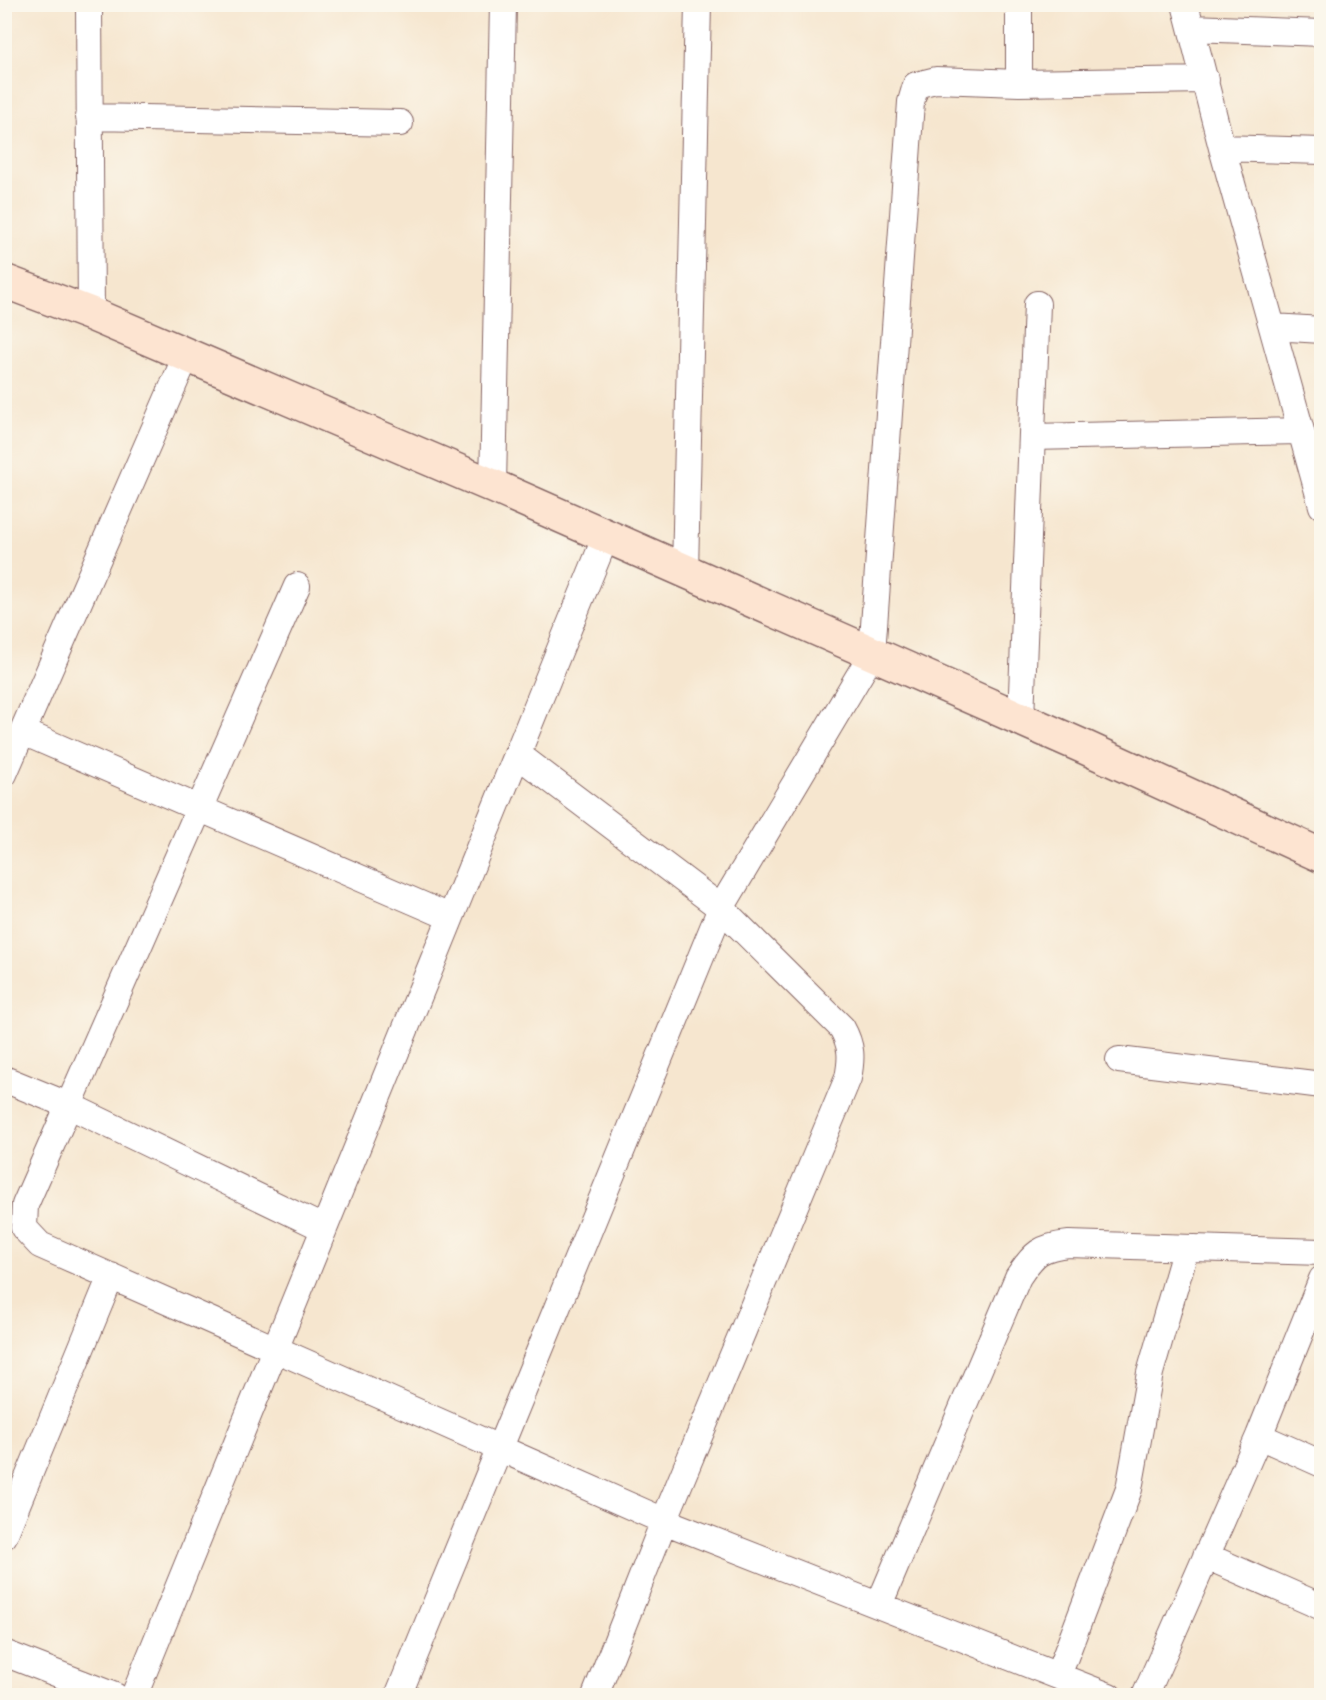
<svg xmlns="http://www.w3.org/2000/svg" width="1326" height="1700" viewBox="0 0 1326 1700" font-family="'Patrick Hand',sans-serif">
  <style>
    .lines { fill: none; stroke-linecap: round; stroke-linejoin: round }
    .street-casing { stroke: #866564; stroke-width: 28 }
    .secondary-casing { stroke: #866564; stroke-width: 36 }
    .street { stroke: #fff; stroke-width: 26 }
    .secondary { stroke: #fde4d1; stroke-width: 33 }
  </style>
  <rect width="100%" height="100%" fill="#fbf7ec"/>
  <filter id="ink" filterUnits="userSpaceOnUse"><feTurbulence type="fractalNoise" baseFrequency=".0167" numOctaves="2"/><feDisplacementMap in="SourceGraphic" scale="12" xChannelSelector="R" yChannelSelector="G"/><feConvolveMatrix kernelMatrix="1 2 1 2 8 2 1 2 1" color-interpolation-filters="sRGB"/></filter>
  <filter id="wash" filterUnits="userSpaceOnUse"><feTurbulence type="fractalNoise" baseFrequency=".008" numOctaves="4" result="noise"/><feDisplacementMap in="SourceGraphic" scale="24" xChannelSelector="R" yChannelSelector="G"/><feGaussianBlur stdDeviation="1.35" result="paint"/><feColorMatrix in="noise" values="0 0 0 0 0 0 0 0 0 0 0 0 0 0 0 0 0 1.4 0 .05"/><feComposite in="paint" operator="in"/></filter>
  <g filter="url(#wash)">
    <rect width="100%" height="100%" fill="#f6e6cf"/>
  </g>
  <g filter="url(#ink)">
    <g class="lines">
      <defs>
        <path id="street" d="M89,4L91,314
          M1185,4L1222,148L1322,506
          M1192,28L1322,33
          M1019,83V4
          M89,117L400,123
          M1222,148L1322,151
          M1273,327L1322,330
          M1032,437L1301,431
          M493,486L503,4
          M685,571L698,4
          M297,586L25,1205L24,1228L40,1245L664,1521L1109,1696
          M1021,719L1037,304
          M23,732L450,917
          M517,754L721,908L842,1028C852,1046 852,1058 848,1078L664,1521L595,1696
          M4,774L187,354
          M1119,1060L1322,1085
          M4,1079L70,1106L323,1228
          M1259,1436L1322,1464
          M4,1536L111,1276
          M1206,1556L1322,1607
          M879,1605L1018,1277C1034,1253 1040,1247 1069,1244L1322,1252
          M4,1653L115,1696
          M1059,1673L1129,1489L1150,1373L1186,1248
          M134,1696L606,536
          M398,1696L721,908L872,654L911,102L916,85L936,80L1019,83L1206,80
          M1145,1696L1259,1436L1322,1279"/>
        <path id="secondary" d="M4,281L91,314L493,486L1082,746L1322,856"/>
      </defs>
      <use href="#street" class="street-casing"/>
      <use href="#secondary" class="secondary-casing"/>
      <use href="#street" class="street"/>
      <use href="#secondary" class="secondary"/>
    </g>
  </g>
  <rect width="1326" height="1700" fill="none" stroke="#fbf7ec" stroke-width="24"/>
</svg>
